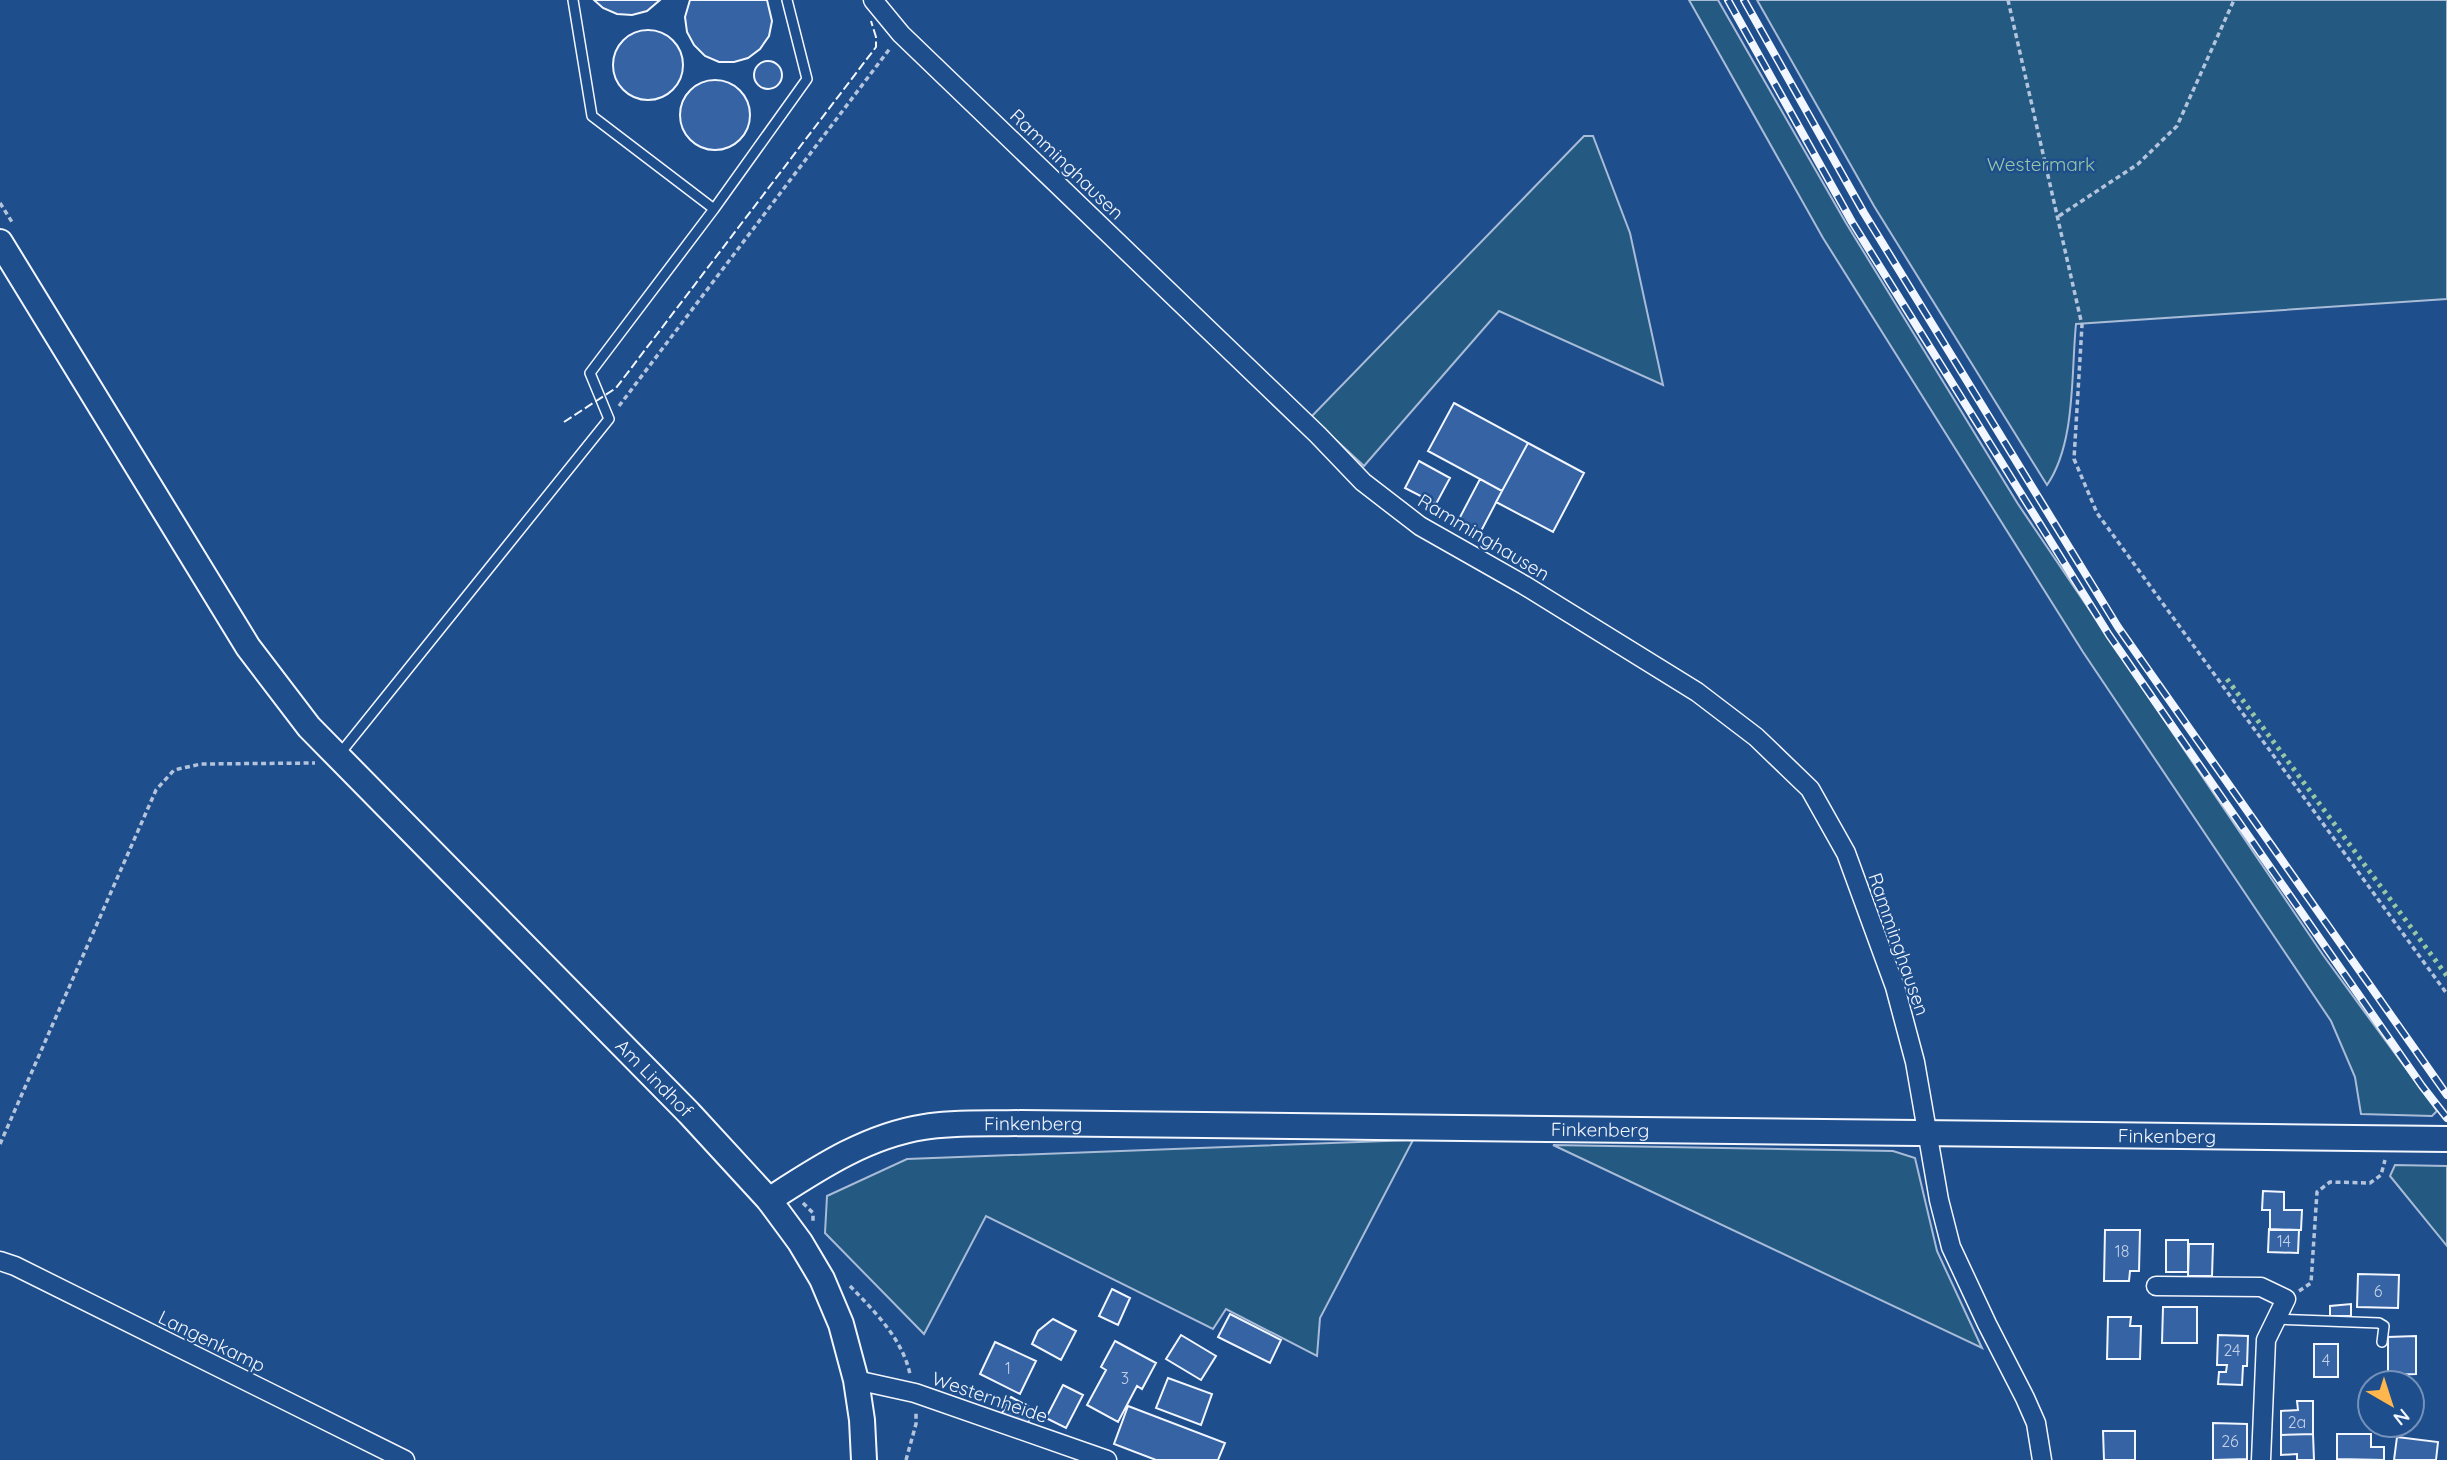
<svg xmlns="http://www.w3.org/2000/svg" width="2447" height="1460" viewBox="0 0 2447 1460" font-family="Quicksand,sans-serif">
  <style>
    .green { fill: #245a82; stroke: #a8bbd7; stroke-width: 2 }
    .building { fill: #3563a3; stroke: #f2f6ff; stroke-width: 2 }
    .lines { fill: none; stroke-linecap: round; stroke-linejoin: round }
    .lane-casing { stroke: #f2f6ff; stroke-width: 12 }
    .street-casing { stroke: #f2f6ff; stroke-width: 21 }
    .secondary-casing { stroke: #f2f6ff; stroke-width: 28 }
    .path { stroke: #b3c4dc; stroke-width: 3.5; stroke-dasharray: 5 3.5; stroke-linecap: butt }
    .lane { stroke: #1f4e8c; stroke-width: 9 }
    .street { stroke: #1f4e8c; stroke-width: 18 }
    .secondary { stroke: #1f4e8c; stroke-width: 24 }
    .rail-casing { stroke: #f2f6ff; stroke-width: 8 }
    .rail { stroke: #1f4e8c; stroke-width: 5; stroke-dasharray: 16; stroke-linecap: butt }
    .hedge { stroke: #97c8a6; stroke-width: 5; stroke-dasharray: 3.5 5; stroke-linecap: butt }
    .fence { stroke: #f2f6ff; stroke-width: 2; stroke-dasharray: 9 3.5; stroke-linecap: butt }
    .labels { text-anchor: middle; dominant-baseline: central; stroke-width: 5; stroke-linejoin: round; paint-order: stroke }
    .number-label { font-size: 16px; fill: #c3d1e8 }
    .street-label { font-size: 19px; fill: #f2f6ff; stroke: #1f4e8c }
    .park-label { font-size: 19px; fill: #97c8a6; stroke: #1f4e8c }
  </style>
  <rect width="100%" height="100%" fill="#1f4e8c"/>
  <path class="green" d="M1689,0H1718L1846,223L2018,504L2323,955L2437,1111L2432,1116L2361,1114L2355,1077L2331,1021L2083,652L1823,238Z
    M1757,0H2447V299L2076,324C2071,373 2076,443 2047,485L1874,206Z
    M1584,136H1593L1630,233L1663,385L1499,311L1364,466L1311,417Z
    M1413,1140L1320,1318L1317,1356L1226,1309L1213,1329L986,1216L924,1334L825,1233L827,1196L907,1159Z
    M1553,1145L1893,1151L1915,1158L1937,1251L1982,1348Z
    M2395,1165L2447,1166V1246L2390,1176Z"/>
  <path class="building" d="M594,0H660L647,11L632,15L617,14L603,8Z
    M690,0H767L772,21L769,36L760,49L748,58L734,62H719L705,56L694,45L687,32L685,17Z
    M613 65a35 35 0 1 1 70 0a35 35 0 1 1-70 0Z
    M754 75a14 14 0 1 1 28 0a14 14 0 1 1-28 0Z
    M680 115a35 35 0 1 1 70 0a35 35 0 1 1-70 0Z
    M1454,403L1528,443L1502,491L1428,451Z
    M1528,443L1584,473L1553,532L1496,502Z
    M1419,461L1450,478L1436,504L1405,488Z
    M1480,479L1502,491L1480,533L1458,521Z
    M2263,1191L2284,1192V1210H2302L2301,1230H2270V1210H2262Z
    M2269,1229L2299,1230L2298,1253L2268,1252Z
    M2105,1230H2140L2139,1271H2130L2129,1281H2104Z
    M2166,1240H2188V1272H2166Z
    M2189,1244H2213L2212,1276H2188Z
    M2358,1274L2399,1275L2398,1308L2357,1307Z
    M1112,1289L1130,1298L1118,1325L1099,1316Z
    M2351,1304V1316H2330V1306Z
    M2163,1307H2197V1343H2162Z
    M1230,1314L1281,1340L1270,1363L1218,1337Z
    M2108,1317H2131L2130,1326H2141L2140,1359H2107Z
    M1053,1319L1076,1331L1061,1360L1032,1344L1038,1331Z
    M1181,1335L1216,1356L1201,1380L1166,1359Z
    M2218,1335L2248,1336L2247,1366H2243L2242,1385L2218,1384L2219,1372H2226L2227,1365H2217Z
    M2416,1336V1374L2388,1375V1337Z
    M1115,1341L1156,1363L1142,1389L1137,1386L1118,1422L1087,1405L1106,1370L1101,1367Z
    M995,1342L1036,1361L1020,1394L980,1374Z
    M2314,1344H2338V1377H2314Z
    M1168,1378L1212,1394L1201,1425L1156,1408Z
    M1063,1385L1083,1395L1066,1428L1046,1418Z
    M1011,1397L1035,1410L1026,1426L1002,1413Z
    M2297,1401H2313V1434L2281,1435V1411L2298,1410Z
    M1128,1406L1225,1443L1218,1460H1156L1114,1444Z
    M2213,1423L2247,1424V1459L2213,1460Z
    M2103,1431H2135V1460H2104Z
    M2313,1434L2314,1460H2297V1454L2281,1455V1435Z
    M2337,1434H2371V1447H2384V1460L2337,1459Z
    M2397,1437L2438,1442L2436,1460H2394Z"/>
  <g class="lines">
    <defs>
      <path id="lane" d="M573,0L592,116L714,209
        M338,756L609,419L590,373L714,209L807,79L787,0
        M2276,1319L2379,1323L2384,1326L2382,1342"/>
      <path id="street" d="M873,0L901,34L1318,435L1363,482L1420,526L1524,585L1697,692L1756,737L1810,789L1846,853L1895,987L1915,1062L1939,1200L1951,1247L1987,1324L2025,1398L2036,1423L2042,1460
        M0,1261L15,1266L405,1460
        M2156,1286L2261,1287L2286,1299L2266,1340L2261,1460
        M856,1380L915,1393L1107,1460"/>
      <g id="secondary">
        <path id="s1" d="M0,242L248,647L309,727L689,1113L769,1200L800,1242L822,1279L841,1324L856,1380L862,1420L864,1460"/>
        <path id="s2" d="M769,1200C817,1169 866,1136 924,1127C954,1122 990,1124 1021,1123L2447,1139"/>
      </g>
    </defs>
    <use href="#lane" class="lane-casing"/>
    <use href="#street" class="street-casing"/>
    <use href="#secondary" class="secondary-casing"/>
    <path class="path" d="M2008,0L2082,325L2074,459L2097,513L2447,994
      M0,203L12,222
      M2059,216L2138,164L2177,126L2234,0
      M619,406L891,47
      M0,1144L156,790L174,770L201,764L315,763
      M803,1203L813,1213V1223
      M850,1286C874,1311 902,1338 910,1374
      M2299,1291L2311,1283L2317,1192L2330,1182L2370,1183L2381,1175L2385,1160
      M906,1460L916,1424V1412"/>
    <use href="#lane" class="lane"/>
    <use href="#street" class="street"/>
    <use href="#secondary" class="secondary"/>
    <defs>
      <path id="rail" d="M1728,0L1852,222L2109,635L2422,1086L2447,1118
        M1744,0L1864,213L2118,627L2447,1095"/>
    </defs>
    <use href="#rail" class="rail-casing"/>
    <use href="#rail" class="rail"/>
    <path class="hedge" d="M2227,679L2447,976"/>
    <path class="fence" d="M564,422L616,388L876,47V37L871,21"/>
  </g>
  <g class="labels">
    <g class="number-label">
      <text x="2284" y="1241">14</text>
      <text x="2122" y="1251">18</text>
      <text x="2378" y="1291">6</text>
      <text x="2232" y="1350">24</text>
      <text x="2326" y="1360">4</text>
      <text x="1008" y="1368">1</text>
      <text x="1125" y="1378">3</text>
      <text x="2297" y="1422">2a</text>
      <text x="2230" y="1441">26</text>
    </g>
    <g class="street-label">
      <text transform="translate(1067 164) rotate(44)">Ramminghausen</text>
      <text transform="translate(1484 537) rotate(31)">Ramminghausen</text>
      <text transform="translate(1899 944) rotate(71)">Ramminghausen</text>
      <text stroke="none"><textPath href="#s1" startOffset="1068">Am Lindhof</textPath></text>
      <text stroke="none"><textPath href="#s2" startOffset="282">Finkenberg</textPath></text>
      <text stroke="none"><textPath href="#s2" startOffset="849">Finkenberg</textPath></text>
      <text stroke="none"><textPath href="#s2" startOffset="1416">Finkenberg</textPath></text>
      <text transform="translate(212 1341) rotate(26)">Langenkamp</text>
      <text transform="translate(990 1397) rotate(19)">Westernheide</text>
    </g>
    <g class="park-label">
      <text x="2041" y="164">Westermark</text>
    </g>
  </g>
  <g transform="translate(2391 1404) rotate(141)"><circle r="33" fill="#1f4e8c" stroke="#7391ba" stroke-width="2"/>
  <path d="M0-5L12 26L0 18L-12 26Z" fill="#ffb74d"/>
  <text y="-10" font-size="19" font-weight="bold" text-anchor="middle" fill="#f2f6ff">N</text>
  </g>
</svg>
